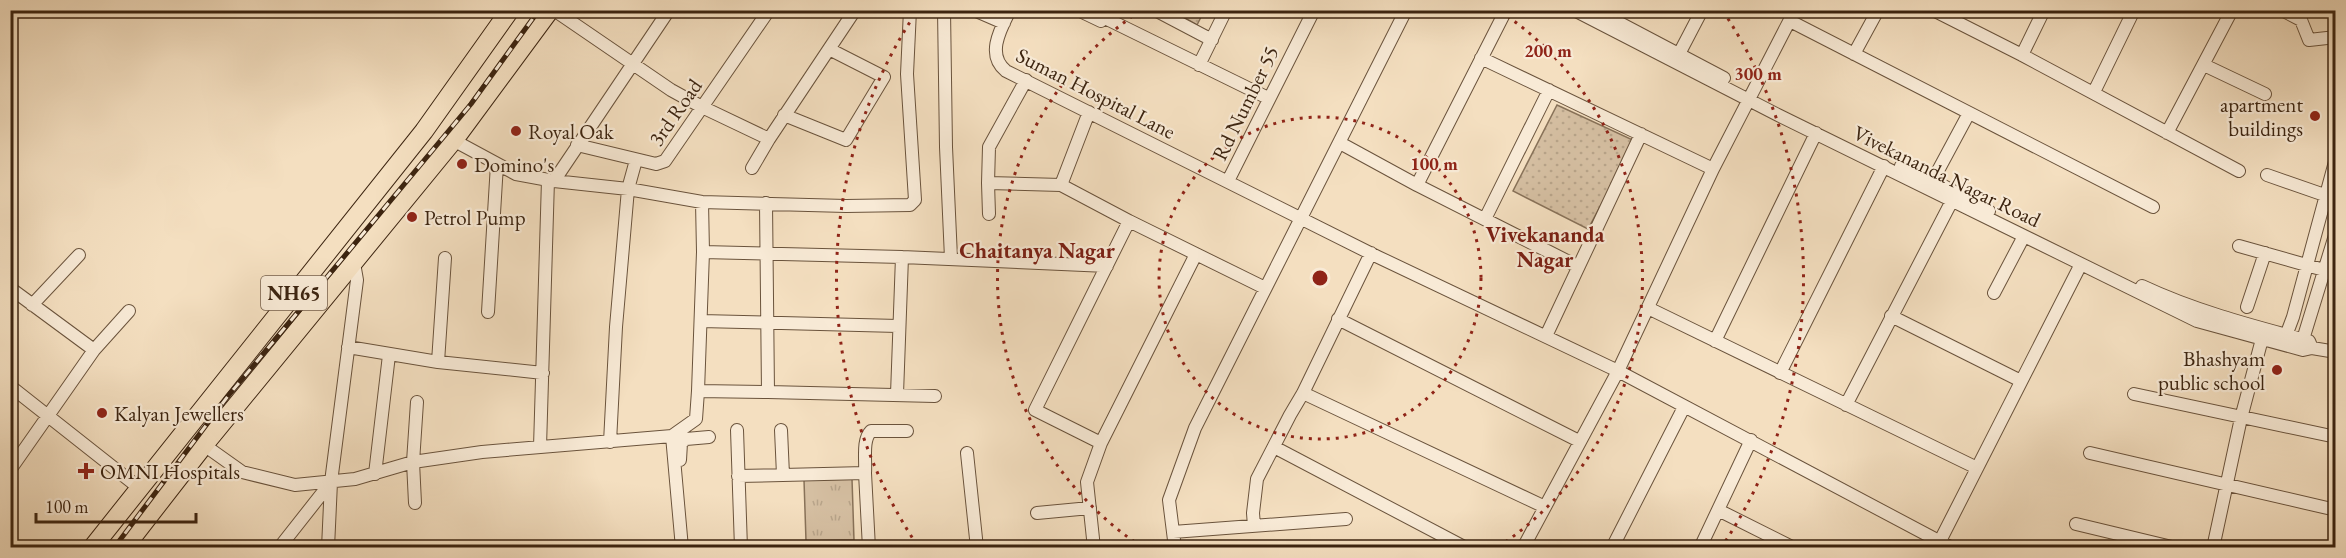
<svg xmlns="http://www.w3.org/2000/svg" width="2346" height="558" viewBox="0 0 2346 558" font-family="'EB Garamond',serif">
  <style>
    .grass { fill: url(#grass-tufts); stroke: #887259; stroke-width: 1.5 }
    .garden { fill: url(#garden-dots); stroke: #887259; stroke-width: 1.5 }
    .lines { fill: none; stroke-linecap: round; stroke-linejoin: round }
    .minor-casing { stroke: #6a533c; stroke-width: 14 }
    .highway-casing { stroke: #3c2410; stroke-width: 20 }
    .minor { stroke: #f8ead6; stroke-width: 12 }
    .highway { stroke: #f4dfc0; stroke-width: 18 }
    .rail-casing { stroke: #3c2410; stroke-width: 5 }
    .rail { stroke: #f8ead6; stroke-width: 3; stroke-dasharray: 9; stroke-linecap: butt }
    .ring { fill: none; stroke: #8f2418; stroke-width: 3; stroke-dasharray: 3 6 }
    .poi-dot { fill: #8f2418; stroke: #f8ead6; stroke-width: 2 }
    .labels { text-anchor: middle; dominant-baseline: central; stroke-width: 4.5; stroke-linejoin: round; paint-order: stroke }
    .shield { fill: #f8ead6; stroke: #745f4b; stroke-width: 1.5 }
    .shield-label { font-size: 20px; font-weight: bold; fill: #3c2410 }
    .street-label { font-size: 21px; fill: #3c2410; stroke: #f8ead6 }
    .poi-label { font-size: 21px; fill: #3c2410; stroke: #f8ead6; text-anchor: start }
    .neighbourhood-label { font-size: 22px; font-weight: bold; fill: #7a1f14; stroke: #f8ead6 }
    .centre { fill: #8f2418; stroke: #f8ead6; stroke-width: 3 }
    .ring-label { font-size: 18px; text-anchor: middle; font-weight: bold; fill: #8f2418; stroke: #f8ead6; stroke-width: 4.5; stroke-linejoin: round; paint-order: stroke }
  </style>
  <defs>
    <pattern id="grass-tufts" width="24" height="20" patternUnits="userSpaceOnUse" patternTransform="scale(1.5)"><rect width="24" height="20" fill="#d5bfa2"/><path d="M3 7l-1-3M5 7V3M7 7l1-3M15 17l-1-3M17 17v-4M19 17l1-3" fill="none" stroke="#b8a48a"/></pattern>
    <pattern id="garden-dots" width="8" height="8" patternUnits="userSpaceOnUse" patternTransform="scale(1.5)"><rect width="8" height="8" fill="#d5bfa2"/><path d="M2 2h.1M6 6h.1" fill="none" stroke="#b8a48a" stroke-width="1.8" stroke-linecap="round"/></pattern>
  </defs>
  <rect width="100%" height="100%" fill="#f4dfc0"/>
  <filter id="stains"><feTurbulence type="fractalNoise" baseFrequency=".00333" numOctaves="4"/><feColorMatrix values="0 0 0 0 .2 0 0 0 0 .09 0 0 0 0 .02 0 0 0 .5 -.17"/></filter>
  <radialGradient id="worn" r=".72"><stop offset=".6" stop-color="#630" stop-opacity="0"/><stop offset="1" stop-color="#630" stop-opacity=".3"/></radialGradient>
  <path class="grass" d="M852,479L854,540L806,541L804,480Z"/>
  <path class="garden" d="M1173,11H1204L1197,25Z
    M1557,105L1635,141L1588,229L1513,191Z"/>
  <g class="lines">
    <defs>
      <path id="minor" d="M554,10L671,90L702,107L769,139L855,10
        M944,10L946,147L951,258
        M974,10L1004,23
        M1010,10C1000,30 986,55 1006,71L1378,257L1618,371L1952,548
        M1078,10L1101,21L1104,14
        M1155,10L1212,40
        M1574,10L1778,115L2197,321L2303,350L2312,348L2336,352
        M1595,10L1724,78
        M1933,10L2022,55L2239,171
        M2282,10L2301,20L2309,40L2336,37
        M1103,17L1268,98
        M1790,21L2153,207
        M1679,54L1702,10
        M1854,54L1878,10
        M2022,55L2044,10
        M1481,58L1713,169
        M1199,65L1226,10
        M2204,65L2265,94
        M1026,80L989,147L988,183L1061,185
        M2094,92L2134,10
        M1089,112L1061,185L1129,221L1265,288
        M784,115L846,140L884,77L829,49
        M2167,133L2232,10
        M453,140L516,174L554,181L628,189L702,202L846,206L910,205L915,200L907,74L910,10
        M1340,143L1417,185L1506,10
        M577,145L656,164L665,161L769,10
        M1901,166L1933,180L1989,211
        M752,168L769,139
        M2267,175L2336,199
        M1933,180L1969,113
        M554,181L669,10
        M1228,181L1314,10
        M988,183L989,214
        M1417,185L1577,266
        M702,202L703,252L698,391L768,392
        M766,203L768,392L935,396
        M1485,219L1549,90
        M2239,246L2324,270
        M703,252L902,257L1107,266
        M2142,286C2195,311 2253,326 2309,341L2312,348
        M10,288L94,350
        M1994,293L2024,236
        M32,305L79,255
        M2247,307L2265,253
        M1648,308L1977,468
        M488,312L497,164
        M1891,316L2021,381
        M1338,319L1579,441
        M701,321L898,326
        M1546,336L1641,134
        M1715,341L1816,133
        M2284,341L2293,317L2336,158
        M2301,346L2336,232
        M348,347L438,362L543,373
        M438,362L445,258
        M1780,373L1884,166
        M10,386L138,487
        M1303,393L1545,507
        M897,394L902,257
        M2134,394L2336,437
        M1846,405L1956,193
        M737,430L741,548
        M781,430L783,475
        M610,442L616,327L628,189L636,160
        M1101,443L1035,410L1129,221
        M204,445L242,472L295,485L355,479L413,462L482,452L672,436
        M540,447L548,180
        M1274,447L1466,548
        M967,453L977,548
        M2090,453L2336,510
        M680,460L681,443L686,439L709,437
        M10,470L94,350L129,311
        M865,473C866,460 862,440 871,431H907
        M375,474L389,355
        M738,476L865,473L869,548
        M415,503L413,462L417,402
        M1718,510L1794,548
        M1037,513L1090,508
        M2076,524L2176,548
        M1254,526L1253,513L1257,479L1290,415L1303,393L1371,253
        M1173,532L1346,519
        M1940,541L2081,264
        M279,548L331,482
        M328,548L331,482L357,280L354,263
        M682,548L672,436L696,419L698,391
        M1094,548L1087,482L1101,443L1196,254
        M1175,548L1169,500L1195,428L1406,10
        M1523,548L1618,371L1713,169L1795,10
        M1612,548L1684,407
        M1700,548L1751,440
        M2213,548L2241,418L2262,339"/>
      <path id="highway" d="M92,548L424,131L510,10
        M124,548L204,445L457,136L550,10"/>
    </defs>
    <use href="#minor" class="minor-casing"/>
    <use href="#highway" class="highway-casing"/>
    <use href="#minor" class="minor"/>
    <use href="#highway" class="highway"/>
    <defs>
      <path id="rail" d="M114,548L228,396L471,104L539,10"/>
    </defs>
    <use href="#rail" class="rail-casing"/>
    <use href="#rail" class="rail"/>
  </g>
  <g class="ring">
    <circle cx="1320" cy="278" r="161"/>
    <path d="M1142 547A322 322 0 0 1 1140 11M1500 11A322 322 0 0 1 1498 547"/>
    <path d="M917 545A483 483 0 0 1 917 11M1723 11A483 483 0 0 1 1723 545"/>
  </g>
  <g class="poi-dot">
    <circle cx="2315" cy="116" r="6"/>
    <circle cx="516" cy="131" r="6"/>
    <circle cx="462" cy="164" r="6"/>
    <circle cx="412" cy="217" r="6"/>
    <circle cx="2277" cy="370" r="6"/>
    <circle cx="102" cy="413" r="6"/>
    <path d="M83 462h6v6h6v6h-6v6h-6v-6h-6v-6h6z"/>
  </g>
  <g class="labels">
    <rect class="shield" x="261" y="276" width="66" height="34" rx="4.5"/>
    <g class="shield-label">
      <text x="294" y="293">NH65</text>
    </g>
    <g class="street-label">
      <text transform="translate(1096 93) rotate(27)">Suman Hospital Lane</text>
      <text transform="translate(1245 103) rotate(-64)">Rd Number 55</text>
      <text transform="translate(675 112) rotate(-55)">3rd Road</text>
      <text transform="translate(1947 176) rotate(26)">Vivekananda Nagar Road</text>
    </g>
    <g class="poi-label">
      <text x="2303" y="104" text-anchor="end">apartment<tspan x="2303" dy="24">buildings</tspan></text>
      <text x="528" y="131">Royal Oak</text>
      <text x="474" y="164">Domino's</text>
      <text x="424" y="217">Petrol Pump</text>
      <text x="2265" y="358" text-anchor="end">Bhashyam<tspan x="2265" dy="24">public school</tspan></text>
      <text x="114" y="413">Kalyan Jewellers</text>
      <text x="100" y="471">OMNI Hospitals</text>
    </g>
    <g class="neighbourhood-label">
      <text x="1545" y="234">Vivekananda<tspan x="1545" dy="25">Nagar</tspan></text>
      <text x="1037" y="250">Chaitanya Nagar</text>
    </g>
  </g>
  <circle cx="1320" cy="278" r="9" class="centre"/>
  <g class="ring-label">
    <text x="1548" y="57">200 m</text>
    <text x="1758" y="80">300 m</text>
    <text x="1434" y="170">100 m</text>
  </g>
  <rect width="2346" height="558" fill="none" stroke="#f4dfc0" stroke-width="36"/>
  <rect x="12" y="12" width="2322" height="534" fill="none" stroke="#3c2410" stroke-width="3"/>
  <rect x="18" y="18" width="2310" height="522" fill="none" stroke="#3c2410" stroke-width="1.5"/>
  <path d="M36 513v9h160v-9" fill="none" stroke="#3c2410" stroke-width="3"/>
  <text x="45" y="513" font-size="18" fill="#3c2410" stroke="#f8ead6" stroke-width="4.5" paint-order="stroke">100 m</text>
  <rect width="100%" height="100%" filter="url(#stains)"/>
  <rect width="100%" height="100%" fill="url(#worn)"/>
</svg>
